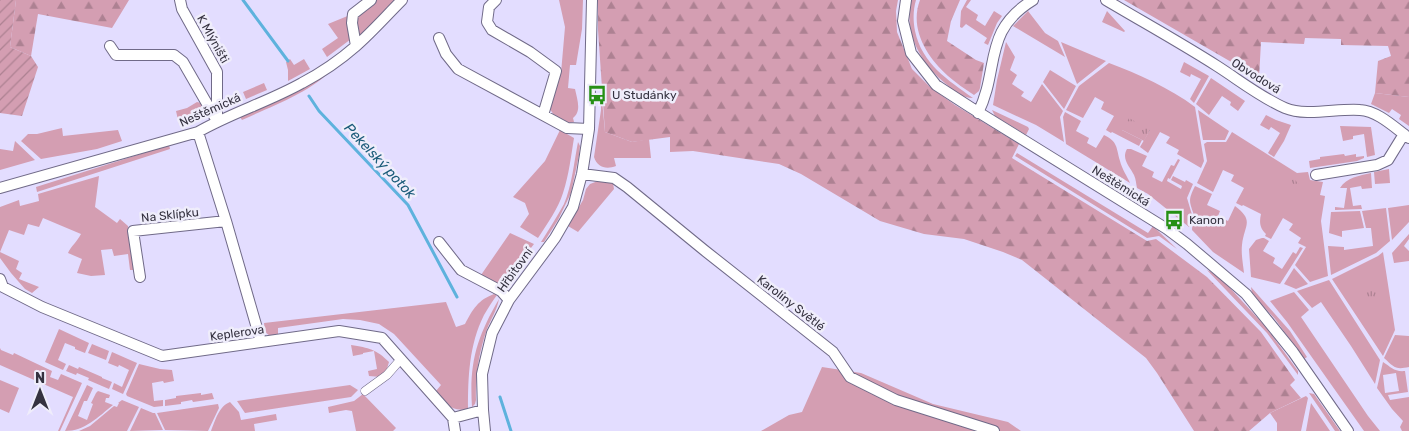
<svg xmlns="http://www.w3.org/2000/svg" width="1409" height="431" viewBox="0 0 1409 431" font-family="Rubik,sans-serif">
  <style>
    .grass { fill: #d49eb2; fill-rule: evenodd }
    .forest { fill: url(#forest-firs) }
    .park { fill: url(#park-tufts) }
    .garden { fill: url(#garden-furrows) }
    .lines { fill: none; stroke-linecap: round; stroke-linejoin: round }
    .stream { stroke: #5eb2dd; stroke-width: 3 }
    .pedestrian-casing { stroke: #706a88; stroke-width: 9 }
    .minor-casing { stroke: #706a88; stroke-width: 12 }
    .pedestrian { stroke: #fff; stroke-width: 8 }
    .minor { stroke: #fff; stroke-width: 10 }
    .labels { text-anchor: middle; dominant-baseline: central; stroke-width: 5; stroke-linejoin: round; paint-order: stroke }
    .street-label { font-size: 12px; fill: #353240; stroke: #efedfb }
    .poi-label { font-size: 12px; fill: #353240; stroke: #efedfb; text-anchor: start }
    .water-label { font-size: 14px; font-style: italic; fill: #1a5b79; stroke: #efedfb }
  </style>
  <defs>
    <pattern id="forest-firs" width="22" height="20" patternUnits="userSpaceOnUse" patternTransform="scale(1.25)"><rect width="22" height="20" fill="#d49eb2"/><path d="M5 1l3.5 6h-7zM16 11l3.5 6h-7z" fill="#ad8192"/></pattern>
    <pattern id="park-tufts" width="24" height="20" patternUnits="userSpaceOnUse" patternTransform="scale(1.25)"><rect width="24" height="20" fill="#d49eb2"/><path d="M3 7l-1-3M5 7V3M7 7l1-3M15 17l-1-3M17 17v-4M19 17l1-3" fill="none" stroke="#ad8192"/></pattern>
    <pattern id="garden-furrows" width="10" height="10" patternUnits="userSpaceOnUse" patternTransform="scale(1.25)"><rect width="10" height="10" fill="#d49eb2"/><path d="M-1 1l2-2M0 10L10 0M9 11l2-2" fill="none" stroke="#ad8192"/></pattern>
  </defs>
  <rect width="100%" height="100%" fill="#e3ddff"/>
  <path class="grass" d="M376,0H395L360,35L357,34L356,16Z
    M559,0H583L582,29L576,65H570L568,88L575,89C577,99 582,111 573,118L574,122C563,124 555,118 550,109L561,73L565,27Z
    M911,0H916C913,10 913,21 915,31C922,64 948,80 973,98C962,98 954,91 946,84C921,64 904,34 911,0Z
    M967,0H971L966,7L978,15L976,20L985,26L994,11L1002,16L997,23L988,45L984,43L987,38L966,24L962,28L960,27L961,11Z
    M1028,11L1045,33L1058,41L1065,57L1013,26Z
    M1107,11L1125,31L1124,32L1102,22Z
    M350,15L351,39L327,57L322,49L338,38L328,24Z
    M1006,42L1015,57L1010,70L1017,75L1012,84L1024,92L1021,96L1031,102L1042,84L1063,111L1060,117L1064,142L1036,125L993,105L997,80Z
    M1061,42L1106,61L1077,84Z
    M290,59L294,65L304,59L310,69L288,81V70L286,62Z
    M1184,62L1209,76L1194,103L1190,99L1201,79L1191,74L1190,77L1180,72Z
    M1109,63C1138,74 1170,88 1195,107L1204,161L1201,168L1177,154L1179,150L1166,143L1170,137L1160,132L1148,153L1140,147L1150,130H1122L1142,140L1139,146L1112,132L1111,133L1106,130L1114,116L1101,109L1104,102L1095,97L1083,118L1066,110L1079,86Z
    M335,67C310,93 274,105 242,120L240,117L300,89Z
    M1050,70L1076,86L1064,109L1043,82Z
    M1211,78L1245,101L1238,111L1230,105L1231,102L1222,96L1209,115L1196,104Z
    M264,83L267,90L246,99L243,92Z
    M601,89L605,132L632,142L649,139L651,158H614L616,166C606,170 597,167 594,157L601,110Z
    M1375,93L1409,97V126L1399,119L1401,115L1392,109L1389,113L1371,104Z
    M197,102L201,103L205,113L200,115L198,118L179,124L176,111L187,108Z
    M992,110L1028,127L1029,129L1026,135L995,116Z
    M1198,110L1229,131L1225,140H1203Z
    M1065,112L1081,121L1076,131L1089,138L1087,143L1096,148L1104,135C1118,142 1116,147 1120,161C1122,169 1127,176 1130,183L1066,144L1063,117Z
    M1266,115L1276,120L1291,125L1284,141L1274,157L1268,153L1280,133L1271,127L1269,130L1260,125Z
    M1340,126L1371,127L1375,155L1367,157L1364,134L1353,136V139L1343,141Z
    M62,128L63,136L118,130L122,141L97,149L41,159L21,141L28,134H37Z
    M560,130L574,138C571,156 569,175 563,193C558,209 547,224 538,238L520,227L529,214L525,203L513,197L545,161Z
    M1232,132L1297,173L1308,172L1310,180L1323,182L1320,195L1325,196L1321,221L1328,276L1310,282L1295,265L1306,247L1298,243L1301,238L1289,230L1293,224L1283,218L1271,239L1265,236L1266,234C1260,228 1259,223 1261,214L1243,205L1242,206L1236,203L1244,188L1231,181L1234,175L1223,170L1213,192L1197,183L1207,161L1204,144L1207,142H1226Z
    M15,141L35,160L0,170V149L13,151Z
    M578,142L580,146L579,155L571,193L558,220L544,242H541C549,229 557,217 564,204C572,185 574,162 578,142Z
    M169,145L170,149L37,192L36,187Z
    M1127,149H1131L1147,156L1142,166L1154,172L1152,177L1162,182L1171,165L1174,166L1178,159L1180,160L1170,179L1168,178L1167,181L1181,189L1182,186L1171,180L1173,176L1185,182L1186,180L1193,184L1187,198L1193,218L1189,227L1148,194L1137,188C1136,184 1136,179 1134,175C1130,167 1121,159 1127,149Z
    M1017,153L1148,233L1153,226L1177,249L1159,236L1147,238L1015,156Z
    M1344,154L1345,156L1356,154V157L1364,156V158L1357,161L1310,168L1309,161L1320,159V157Z
    M1389,169L1390,183L1375,184L1374,172Z
    M1371,173L1372,188L1362,189L1361,186L1350,188L1353,206L1361,205L1362,209L1335,210V207L1344,208L1347,188H1340C1347,177 1359,176 1371,173Z
    M99,176L95,207L117,223L120,219L128,226L136,270H130L128,254L114,256L112,249L101,250L105,275L91,276L77,273L82,259L68,253C71,246 77,242 81,234L43,218L39,227L28,224L24,235L9,230L0,252L19,261L16,269L22,273L19,279L39,287L32,293L25,289L11,273L0,258V207L19,200L20,206L39,201L38,194Z
    M598,181L613,183L614,189L578,232L568,226L583,200L586,189L590,184Z
    M1195,186L1212,194L1207,205L1220,211L1218,216L1228,221L1235,206C1255,221 1244,225 1242,245C1241,254 1243,264 1244,273L1213,252L1192,230V228L1195,218C1190,202 1187,202 1195,186Z
    M1409,205V222L1392,240L1388,208Z
    M1386,208L1390,241L1376,253L1331,275L1328,246L1344,247V250L1373,246L1371,228H1366L1362,211Z
    M1360,211L1364,228L1342,231V237L1329,233L1331,212Z
    M510,233L534,244L501,287L481,275Z
    M1409,234V239L1404,246L1409,251V261L1394,263L1392,253Z
    M1262,238H1264L1269,241L1263,251L1275,258L1273,263L1282,269L1293,252L1296,254L1300,247L1303,248L1280,284L1251,277L1249,249L1256,240Z
    M1383,252L1395,330L1383,356L1332,279L1378,256Z
    M1294,268L1308,284L1296,289L1284,284Z
    M1207,270L1219,276L1265,326L1298,371V375L1267,333Z
    M1329,280L1380,360L1375,384L1351,346L1321,302L1312,308L1297,291Z
    M1251,287L1290,331L1307,357L1304,359L1275,319L1252,294Z
    M1294,292L1309,310L1301,317L1368,416L1380,431H1364L1287,322L1270,301Z
    M494,294L497,295C492,302 488,308 484,315C469,345 468,377 468,409C450,412 447,404 436,391L441,385L394,334L379,324L360,320L343,319L278,328V336H270L265,332L264,323L446,302L456,327L465,324C473,309 478,300 494,294Z
    M499,299C497,310 491,319 487,329C479,352 475,376 476,400L475,404L472,407C469,362 477,337 499,299Z
    M59,329L89,343L85,353L75,349V347L65,343L58,360L66,364L63,370L45,362Z
    M1395,335L1409,336V367C1395,370 1394,367 1384,358Z
    M92,344L109,351L106,360L88,353Z
    M351,345C369,348 376,349 389,362L386,372L381,377L369,376L368,371L377,369L374,351L363,353V354L353,356Z
    M0,348L1,350L13,355L14,353L52,371L50,377L58,380L61,374L82,383L60,431H58L73,397L0,365Z
    M112,352L137,363L123,394L112,389L114,383L122,387L129,370L119,365L118,367L108,363Z
    M1383,362C1391,367 1394,372 1405,371L1408,392L1388,395L1390,400L1409,397V431H1402L1400,427L1403,421L1392,409L1377,388ZM1396,373L1399,391L1385,393L1383,375Z
    M139,364L160,369L172,370L174,381L164,383L163,381L152,383L154,401L163,400V406L154,407L127,396L126,394Z
    M69,365L78,369L79,367L102,377V378L112,382L109,389L88,380L89,378L77,373L76,375L66,371Z
    M822,367L861,373L933,404L1008,422L1021,431H761L789,415L802,412Z
    M0,380L19,388L9,413L0,409Z
    M87,385L93,388L87,401H84L78,416L87,420L93,404L91,403L96,393L98,391L110,395L109,398H106L105,402L113,405C98,417 85,431 65,431Z
    M350,385L358,390L351,397L245,413L237,401Z
    M201,393V395L212,393L214,399L193,402L192,400L181,402V404L165,406V400L176,398V396Z
    M1309,393L1314,394L1340,431H1335Z
    M363,394L396,428L393,431H356L352,411L346,410L329,413L328,407L354,401Z
    M1306,396L1308,398L1301,431H1277V423L1270,413Z
    M122,400L139,407L127,431H79L90,426L114,406L117,407L119,403H118Z
    M230,402L239,412L241,420L276,414L277,420L254,424L255,431H211C215,421 219,406 230,402Z
    M1311,403L1330,431H1306Z
    M218,404L219,408L208,431L165,430L157,413Z
    M141,408L153,413H155L163,430L130,431Z"/>
  <path class="forest" d="M16,0H129L112,28L38,14L31,56L10,47Z
    M598,0H898L896,11L897,32L912,69L930,87L955,105L1019,144L1012,158L1147,241L1156,239L1207,277L1261,332L1295,380L1290,385L1301,398L1270,413L1249,431H1194L1157,373L1146,358L1022,260L1003,252L964,239L924,234L880,221L801,174L779,164L693,151L670,152V137L632,142L605,132L598,30Z
    M920,0H960L951,21L947,41L976,60L984,63L980,88L979,91L974,95C965,89 956,83 948,76C927,57 909,29 920,0Z
    M1124,0H1409V97L1375,93L1378,61L1391,56L1388,46L1341,45V39L1305,38L1304,44L1261,42L1259,78Z"/>
  <path class="park" d="M1129,118L1150,130L1144,141L1122,130Z
    M1291,175L1301,187L1293,195L1283,183Z
    M1368,280L1371,281L1373,284C1379,283 1382,286 1386,290C1387,299 1377,307 1370,300C1369,299 1368,297 1367,296C1366,294 1363,293 1361,291L1360,288L1362,282Z"/>
  <path class="garden" d="M0,0H16L10,47L31,56L38,67L22,116L0,113Z"/>
  <g class="lines">
    <path class="stream" d="M243,0L288,61
      M309,96L319,111L408,205L457,297
      M500,397L511,431"/>
    <defs>
      <path id="pedestrian" d="M365,391L387,375L401,359"/>
      <path id="minor" d="M180,0L182,9L217,72V120
        M496,0L489,7L487,22L492,30L530,52L556,71L543,115
        M906,0L903,21L911,53L936,85L970,107L1167,229L1187,244L1246,294L1293,352L1348,431
        M1106,0C1143,22 1181,43 1217,66C1239,80 1260,97 1285,108C1306,117 1338,108 1360,110C1378,111 1395,128 1409,138
        M439,38L446,54L458,69L567,128L589,129
        M110,46L116,55H174L183,62L217,121
        M356,46L352,23L353,14L371,0
        M978,113C1000,69 982,31 1033,0
        M198,132L226,221L261,342
        M582,174L614,178L627,187L704,250L833,352L850,377L896,400L994,431
        M1316,175L1377,165L1388,160L1404,134
        M0,188L198,132C231,113 268,102 302,83C321,73 340,60 356,46C372,32 387,15 402,0
        M439,242L461,270L501,291L509,300
        M140,277L133,231L226,221
        M0,279L3,287L42,307L162,356L339,331L382,338L453,418L455,431
        M453,418L483,410
        M485,431L483,410L482,374L492,333L509,300L555,238L573,207L582,174L589,129L592,0"/>
    </defs>
    <use href="#pedestrian" class="pedestrian-casing"/>
    <use href="#minor" class="minor-casing"/>
    <use href="#pedestrian" class="pedestrian"/>
    <use href="#minor" class="minor"/>
  </g>
  <defs>
    <symbol id="bus-bare" viewBox="-9 -9 18 18"><path d="M-5-6H5V4H4V6H2V4H-2V6H-4V4H-5ZM-3.5-4V0h7V-4ZM-3.5 1.2v1.5H-2V1.2ZM2 1.2v1.5H3.5V1.2Z" fill="#269015" stroke="#efedfb" stroke-width="2.5" paint-order="stroke"/></symbol>
  </defs>
  <g fill-rule="evenodd">
    <use href="#bus-bare" x="583" y="81" width="28" height="28"/>
    <use href="#bus-bare" x="1160" y="206" width="28" height="28"/>
  </g>
  <g class="labels">
    <g class="street-label">
      <text transform="translate(213 39) rotate(61)">K Mlýništi</text>
      <text transform="translate(1256 76) rotate(32)">Obvodová</text>
      <text transform="translate(210 110) rotate(-24)">Neštěmická</text>
      <text transform="translate(1121 186) rotate(32)">Neštěmická</text>
      <text transform="translate(170 215) rotate(-6)">Na Sklípku</text>
      <text transform="translate(515 270) rotate(-54)">Hřbitovní</text>
      <text transform="translate(791 303) rotate(38)">Karolíny Světlé</text>
      <text transform="translate(237 333) rotate(-8)">Keplerova</text>
    </g>
    <g class="poi-label">
      <text x="612" y="95">U Studánky</text>
      <text x="1189" y="220">Kanon</text>
    </g>
    <g class="water-label">
      <text transform="translate(380 161) rotate(47)">Pekelský potok</text>
    </g>
  </g>
  <g transform="translate(40 391)" stroke="#efedfb" stroke-width="4" paint-order="stroke">
  <path d="M0-4L9 19L0 12L-9 19Z" fill="#353240"/>
  <text y="-8" font-size="14" font-weight="bold" text-anchor="middle" fill="#353240">N</text>
  </g>
</svg>
